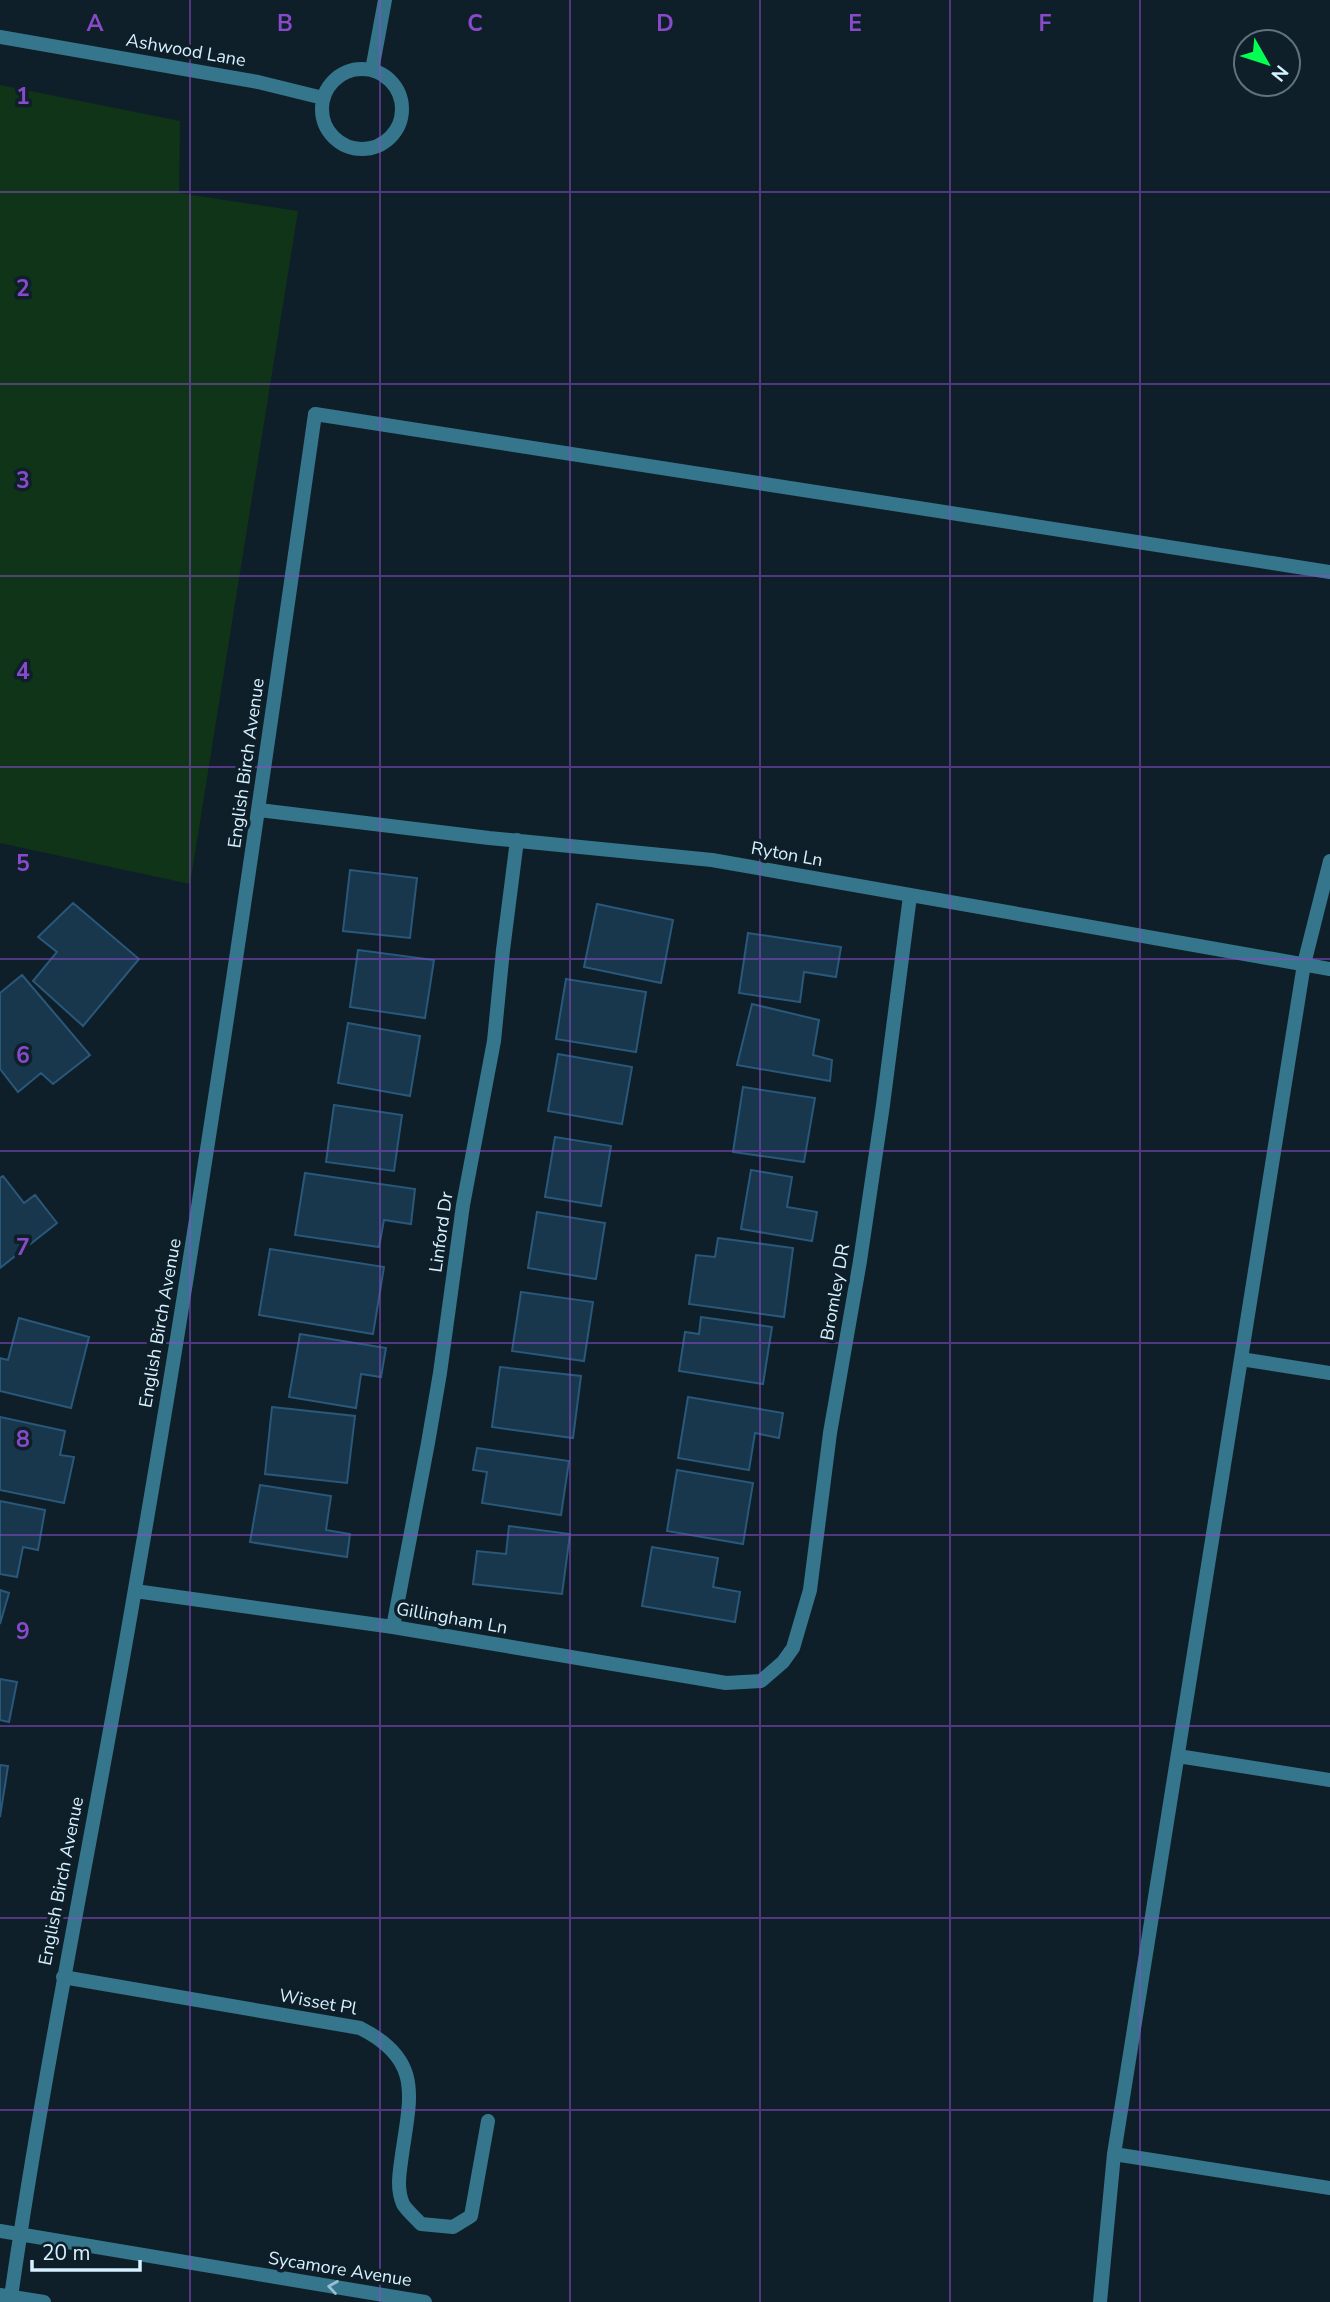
<svg xmlns="http://www.w3.org/2000/svg" width="1330" height="2302" viewBox="0 0 1330 2302" font-family="'Nunito Sans',sans-serif">
  <style>
    .green { fill: #103417 }
    .building { fill: #18364c; stroke: #29587a; stroke-width: 2 }
    .lines { fill: none; stroke-linecap: round; stroke-linejoin: round }
    .street { stroke: #35768c; stroke-width: 14 }
    .oneway { stroke: #96c0d1 }
    .grid { fill: none; stroke: #894ac9; stroke-width: 2; stroke-opacity: 0.55 }
    .labels { text-anchor: middle; dominant-baseline: central; stroke-width: 7; stroke-linejoin: round; paint-order: stroke }
    .street-label { font-size: 18px; fill: #d6f1ff; stroke: #0e1f29 }
    .grid-label { font-size: 23px; text-anchor: middle; font-weight: bold; fill: #894ac9; stroke: #0e1f29; stroke-width: 7; stroke-linejoin: round; paint-order: stroke }
  </style>
  <rect width="100%" height="100%" fill="#0e1f29"/>
  <path class="green" d="M0,85L180,121L179,193L298,211L190,884L0,843Z"/>
  <path class="building" d="M350,870L417,878L410,938L343,931Z
    M73,903L139,959L83,1026L33,981L57,952L38,937Z
    M597,904L673,920L661,983L584,967Z
    M748,933L841,947L836,977L804,972L800,1002L739,993Z
    M358,950L434,960L425,1018L350,1007Z
    M22,975L90,1055L53,1084L41,1073L18,1092L0,1069V993Z
    M566,979L646,992L636,1052L556,1039Z
    M752,1004L819,1020L813,1055L832,1060L830,1081L737,1065Z
    M348,1023L420,1036L410,1096L338,1083Z
    M558,1054L632,1067L622,1124L548,1111Z
    M743,1087L815,1098L804,1162L733,1152Z
    M334,1105L402,1115L394,1171L326,1162Z
    M555,1137L611,1146L601,1206L545,1197Z
    M751,1170L792,1177L787,1207L817,1212L812,1241L741,1229Z
    M305,1173L415,1189L411,1224L384,1220L379,1247L295,1235Z
    M3,1176L24,1203L35,1195L57,1223L0,1268V1178Z
    M537,1212L605,1223L596,1279L528,1268Z
    M718,1238L793,1248L784,1317L689,1304L696,1255L715,1257Z
    M270,1249L384,1267L373,1334L259,1315Z
    M521,1292L593,1302L584,1361L512,1351Z
    M701,1317L772,1327L763,1384L679,1371L685,1332L699,1334Z
    M19,1318L89,1337L71,1408L0,1391V1358L8,1360Z
    M300,1334L386,1348L381,1377L361,1374L356,1408L289,1397Z
    M500,1367L581,1376L573,1438L492,1427Z
    M688,1397L783,1413L779,1438L755,1433L749,1470L678,1458Z
    M272,1407L355,1416L347,1483L265,1474Z
    M0,1417L65,1431L60,1455L74,1457L64,1503L0,1490Z
    M477,1448L569,1461L561,1515L482,1503L487,1472L473,1470Z
    M677,1470L753,1483L743,1544L667,1531Z
    M260,1485L331,1496L326,1530L350,1534L347,1557L250,1542Z
    M0,1501L45,1510L38,1550L23,1547L17,1577L0,1574Z
    M509,1526L570,1534L562,1594L473,1584L477,1551L506,1554Z
    M652,1547L718,1558L713,1587L740,1592L735,1622L642,1606Z
    M0,1590L9,1593L0,1624Z
    M0,1679L17,1682L9,1722L0,1720Z
    M0,1765L8,1766L0,1817Z"/>
  <g class="lines">
    <path class="street" d="M0,37L258,82L323,98
      M322 109a40 40 0 1 1 80 0a40 40 0 1 1-80 0Z
      M372,70L385,0
      M259,810L489,838L712,860L1330,969
      M1241,1359L1330,1373
      M135,1591L393,1627L726,1683L761,1681L783,1662L793,1648L810,1590L830,1433L860,1261L883,1105L910,896
      M393,1627L428,1443L440,1373L463,1205L494,1041L503,950L517,840
      M1178,1756L1330,1780
      M63,1977L360,2028C426,2061 409,2100 401,2162C399,2176 397,2190 403,2204C407,2211 416,2218 421,2224L453,2227L471,2216L488,2121
      M1114,2154L1330,2188
      M0,2231L425,2302
      M0,2295L44,2302
      M11,2297C45,2059 95,1825 135,1589C203,1198 259,807 315,414L1330,572
      M1100,2302L1114,2154L1304,964L1330,861"/>
  </g>
  <defs><path id="oneway-chevron" d="M-2-3.5L2.5 0L-2 3.5" fill="none" stroke-width="1.6" stroke-linecap="round" stroke-linejoin="round" transform="scale(1.75)"/></defs>
  <use class="oneway" href="#oneway-chevron" transform="translate(333 2287) rotate(-171)"/>
  <path class="grid" d="M190,0V2302M380,0V2302M570,0V2302M760,0V2302M950,0V2302M1140,0V2302M0,192H1330M0,384H1330M0,576H1330M0,767H1330M0,959H1330M0,1151H1330M0,1343H1330M0,1535H1330M0,1726H1330M0,1918H1330M0,2110H1330"/>
  <g class="labels">
    <g class="street-label">
      <text transform="translate(186 50) rotate(10)">Ashwood Lane</text>
      <text transform="translate(246 763) rotate(-82)">English Birch Avenue</text>
      <text transform="translate(787 854) rotate(10)">Ryton Ln</text>
      <text transform="translate(441 1232) rotate(-82)">Linford Dr</text>
      <text transform="translate(835 1292) rotate(-80)">Bromley DR</text>
      <text transform="translate(160 1323) rotate(-80)">English Birch Avenue</text>
      <text transform="translate(452 1618) rotate(10)">Gillingham Ln</text>
      <text transform="translate(61 1881) rotate(-79)">English Birch Avenue</text>
      <text transform="translate(318 2002) rotate(10)">Wisset Pl</text>
      <text transform="translate(340 2269) rotate(9)">Sycamore Avenue</text>
    </g>
  </g>
  <g class="grid-label">
    <text x="95" y="31">A</text>
    <text x="285" y="31">B</text>
    <text x="475" y="31">C</text>
    <text x="665" y="31">D</text>
    <text x="855" y="31">E</text>
    <text x="1045" y="31">F</text>
    <text x="23" y="104">1</text>
    <text x="23" y="296">2</text>
    <text x="23" y="488">3</text>
    <text x="23" y="679">4</text>
    <text x="23" y="871">5</text>
    <text x="23" y="1063">6</text>
    <text x="23" y="1255">7</text>
    <text x="23" y="1447">8</text>
    <text x="23" y="1639">9</text>
  </g>
  <g transform="translate(1267 63) rotate(129)"><circle r="33" fill="#0e1f29" stroke="#5e737f" stroke-width="2"/>
  <path d="M0-5L12 26L0 18L-12 26Z" fill="#02ff52"/>
  <text y="-10" font-size="19" font-weight="bold" text-anchor="middle" fill="#d6f1ff">N</text>
  </g>
  <path d="M32 2260v10h108v-10" fill="none" stroke="#d6f1ff" stroke-width="3.5"/>
  <text x="42" y="2260" font-size="21" fill="#d6f1ff" stroke="#0e1f29" stroke-width="5" paint-order="stroke">20 m</text>
</svg>
